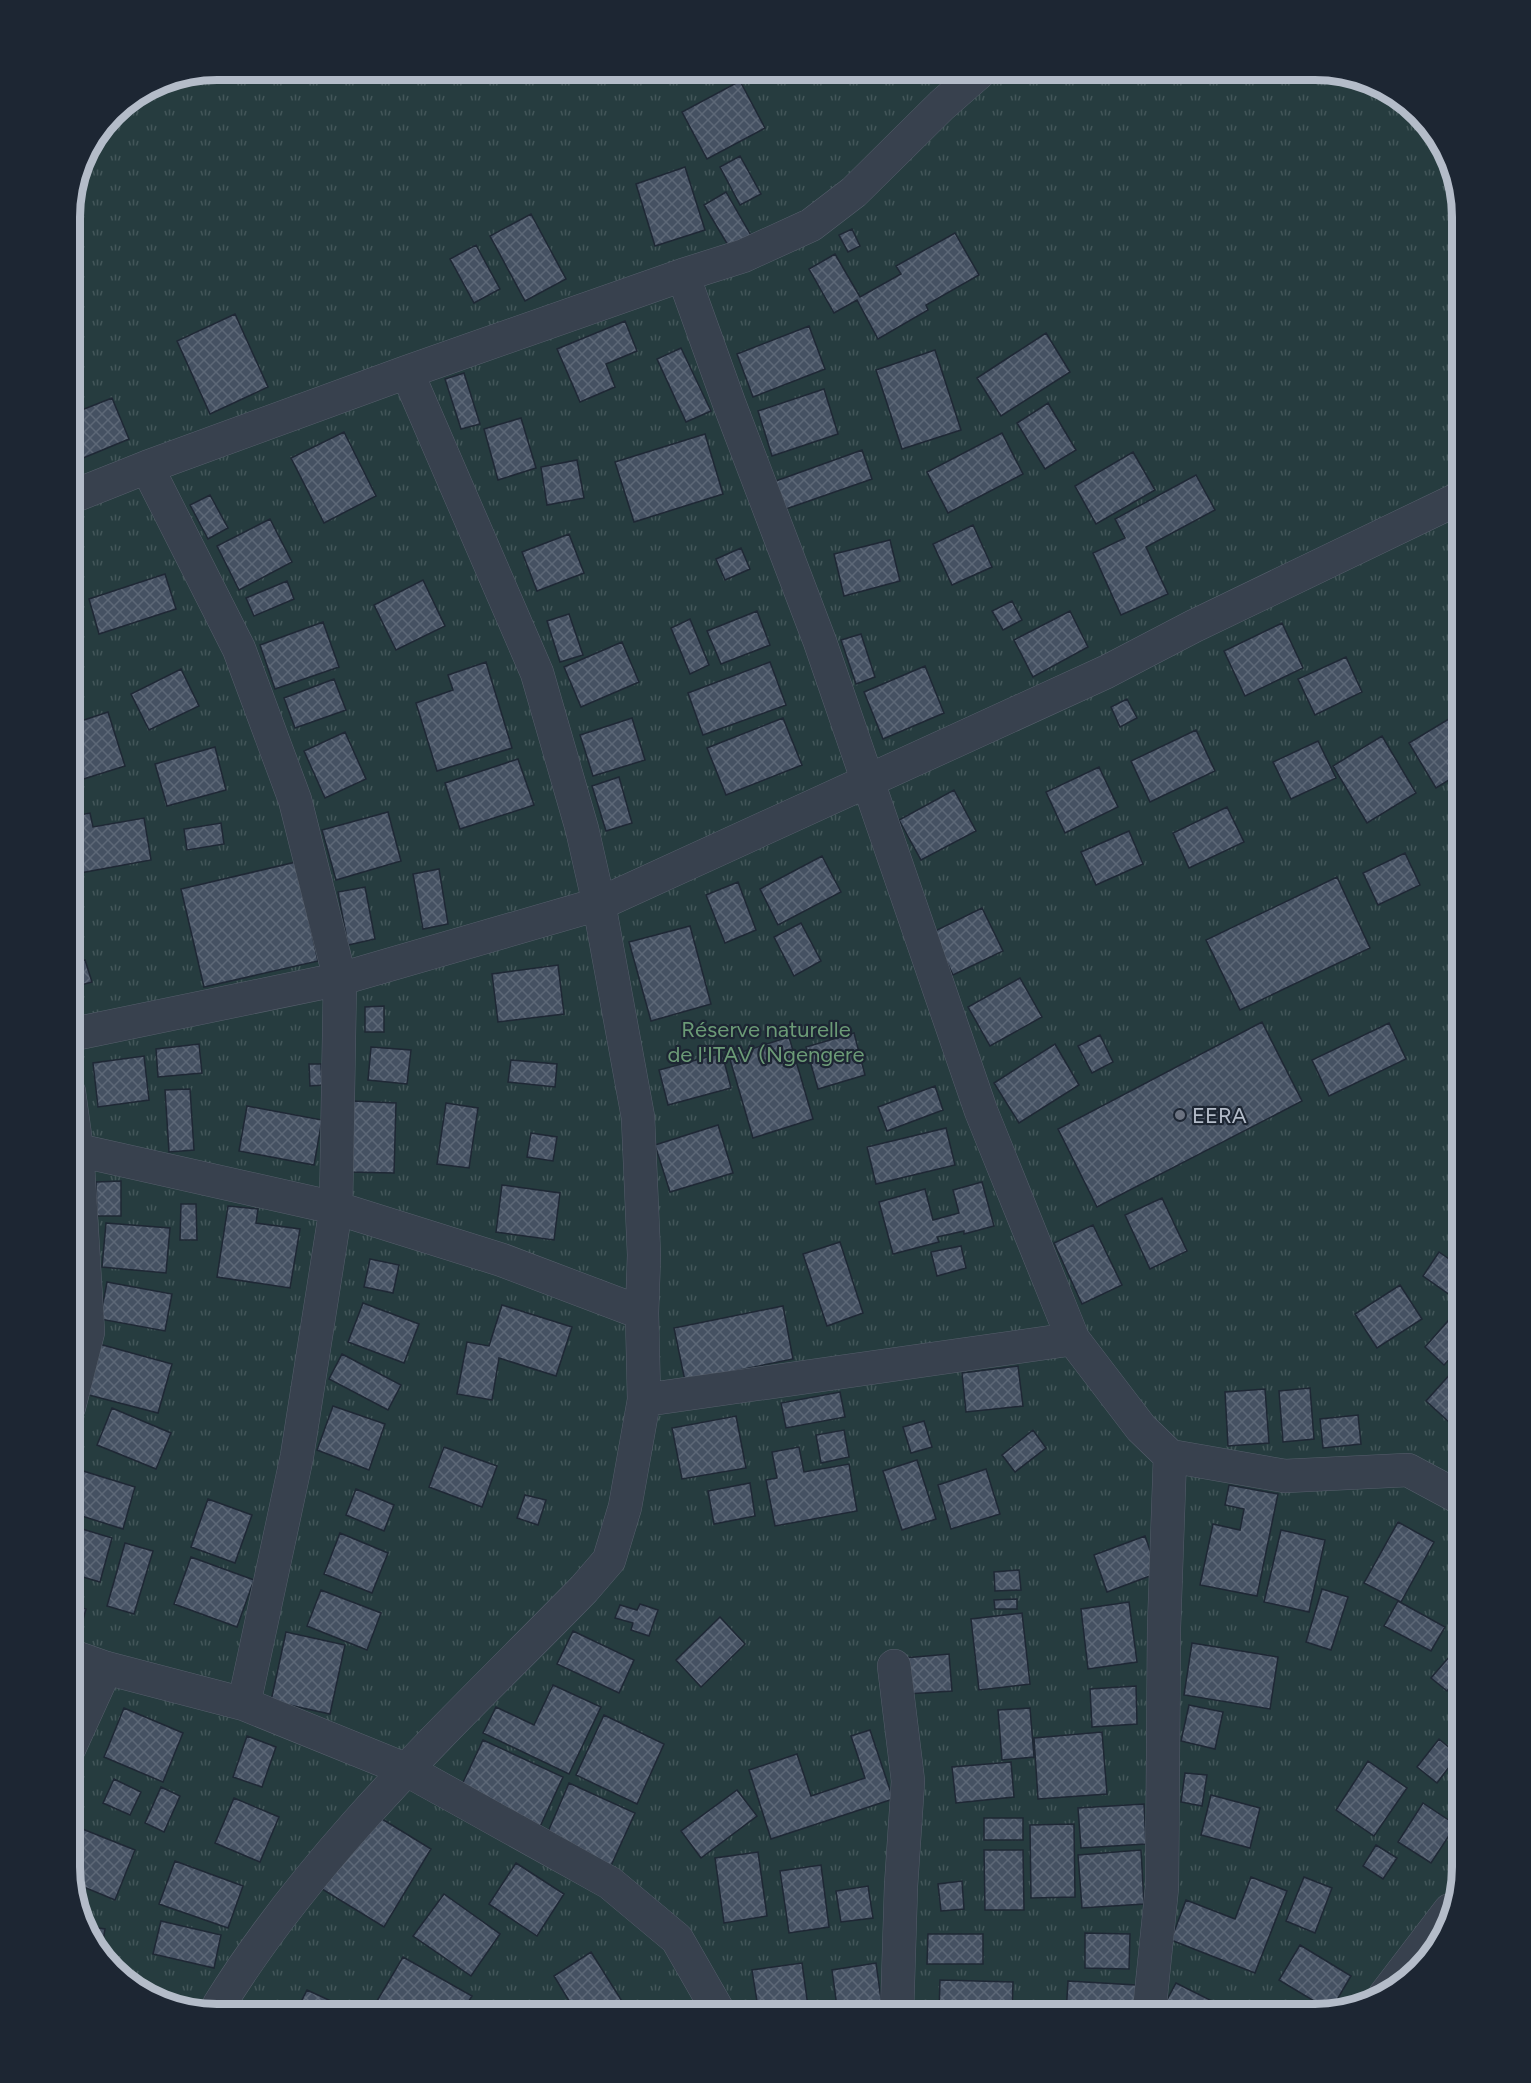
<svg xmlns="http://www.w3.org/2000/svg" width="1531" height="2083" viewBox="0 0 1531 2083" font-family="Figtree,sans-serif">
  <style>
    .park { fill: url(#park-tufts) }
    .building { fill: url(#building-cross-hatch); stroke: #1f2835; stroke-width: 1.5 }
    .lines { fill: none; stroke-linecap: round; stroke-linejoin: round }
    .minor-casing { stroke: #565f6c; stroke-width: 34 }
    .minor { stroke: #38414e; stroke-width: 33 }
    .worship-dot { fill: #6b7280; stroke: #1d2633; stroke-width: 2 }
    .labels { text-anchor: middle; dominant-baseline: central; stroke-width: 4.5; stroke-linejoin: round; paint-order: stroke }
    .park-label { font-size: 22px; fill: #6b9a76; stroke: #1d2633 }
    .poi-label { font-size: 22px; fill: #b4bcc9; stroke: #1d2633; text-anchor: start }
    .rim { fill: none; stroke: #b4bcc9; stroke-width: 8 }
  </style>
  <defs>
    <pattern id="park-tufts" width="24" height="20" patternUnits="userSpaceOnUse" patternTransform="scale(1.5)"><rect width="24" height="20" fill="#263c3f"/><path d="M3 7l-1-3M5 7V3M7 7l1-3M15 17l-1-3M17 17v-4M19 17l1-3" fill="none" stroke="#435659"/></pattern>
    <pattern id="building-cross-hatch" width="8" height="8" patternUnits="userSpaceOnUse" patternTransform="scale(1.5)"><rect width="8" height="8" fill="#455162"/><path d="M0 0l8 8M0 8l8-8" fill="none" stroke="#5d6877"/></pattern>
  </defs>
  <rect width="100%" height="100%" fill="#242f3e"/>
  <path class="park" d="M217,69H1324L1388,89L1442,143L1462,217V1867L1442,1940L1388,1994L1315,2014H207L143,1994L89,1940L69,1866V207L84,152L119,106L160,80Z"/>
  <path class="building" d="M740,81L765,128L707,159L682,112Z
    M740,156L761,194L740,205L720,167Z
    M685,167L705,230L655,246L636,184Z
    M726,192L753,239L732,252L704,205Z
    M531,214L566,279L525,301L490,236Z
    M852,229L860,246L848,252L839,235Z
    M955,233L979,275L926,305L928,310L878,339L857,300L834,313L809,269L835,254L860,297L901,274L896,266Z
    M476,245L500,289L474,303L450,259Z
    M235,314L268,387L210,414L177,341Z
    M625,321L637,351L606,364L615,387L580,402L557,349Z
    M809,326L825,369L753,397L737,354Z
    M1046,333L1070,372L1001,416L977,378Z
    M681,348L711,411L686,422L657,359Z
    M935,350L961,430L902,449L876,370Z
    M464,373L480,424L461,429L445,379Z
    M824,389L838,434L772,456L758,411Z
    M112,398L129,439L71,463L69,459V415Z
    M1048,403L1076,450L1045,469L1017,423Z
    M521,418L536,468L498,480L484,429Z
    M344,432L376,496L324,523L291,458Z
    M1002,433L1023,474L948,513L927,472Z
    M705,434L723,494L634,522L615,462Z
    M862,450L872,479L783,510L773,482Z
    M1133,452L1155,490L1096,524L1075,486Z
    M577,460L584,498L547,505L541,467Z
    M1196,475L1215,510L1146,547L1168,594L1121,615L1093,553L1125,538L1115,519Z
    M210,495L228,528L208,539L190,505Z
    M270,519L292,562L239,590L217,546Z
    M973,525L992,567L952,585L933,544Z
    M569,534L584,573L537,591L522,552Z
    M890,540L900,581L844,596L834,554Z
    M741,548L750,569L725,580L716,559Z
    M165,574L176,609L99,634L89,599Z
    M423,580L445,626L396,650L374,605Z
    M287,581L294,599L254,616L246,598Z
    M1012,601L1022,620L1003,630L992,611Z
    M757,611L770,645L721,664L707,631Z
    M1070,611L1088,647L1033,677L1014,640Z
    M569,614L583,655L560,662L547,621Z
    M690,619L709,665L690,674L671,628Z
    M323,622L339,667L275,689L260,645Z
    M1282,623L1303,668L1245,696L1224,651Z
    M861,634L875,677L856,684L841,640Z
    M622,642L639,682L581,707L564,667Z
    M1346,657L1362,692L1315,715L1298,679Z
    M486,662L512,748L437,771L416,703L453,690L448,675Z
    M770,662L786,705L703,735L688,693Z
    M925,666L944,713L883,739L864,692Z
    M181,669L199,706L149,730L131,694Z
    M334,679L346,710L295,728L284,698Z
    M1127,699L1137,718L1120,727L1111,707Z
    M108,712L125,766L77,781L69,757V725Z
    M1457,714L1462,723V772L1436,788L1409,743Z
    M632,718L645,760L593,776L580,735Z
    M783,718L802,765L726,795L707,748Z
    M1196,730L1215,771L1150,802L1131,761Z
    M345,732L366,779L325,798L304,751Z
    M1382,736L1416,793L1367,823L1333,766Z
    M1318,741L1336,778L1291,799L1273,762Z
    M215,747L226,790L167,806L155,764Z
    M518,759L534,805L460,829L445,783Z
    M1099,767L1118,807L1065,833L1046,792Z
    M619,777L632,823L606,831L592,786Z
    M954,790L976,831L921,860L899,820Z
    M1227,807L1244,842L1189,868L1173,833Z
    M388,812L401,861L336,880L322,830Z
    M90,813L93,827L144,818L151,860L69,875V817Z
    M221,823L224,844L187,850L184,829Z
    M1129,831L1143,864L1096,885L1081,852Z
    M1405,853L1420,885L1378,905L1363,873Z
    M822,856L841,892L778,925L760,889Z
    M296,862L318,961L204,987L181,889Z
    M439,869L448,924L423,929L413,874Z
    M1337,877L1370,948L1240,1010L1206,940Z
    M738,882L756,930L725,943L706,895Z
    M365,887L375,939L348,945L338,892Z
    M982,908L1003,951L953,975L933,932Z
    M801,923L821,961L794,976L774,937Z
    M690,926L711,1004L651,1021L629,942Z
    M85,960L92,982L70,988L69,964Z
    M558,965L564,1014L498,1022L492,974Z
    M1020,978L1042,1017L990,1046L968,1007Z
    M384,1006V1032H365V1007Z
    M1262,1022L1302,1101L1097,1207L1058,1129Z
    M1389,1023L1406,1059L1329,1096L1312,1060Z
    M854,1033L865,1075L818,1089L806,1047Z
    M1100,1035L1113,1062L1092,1073L1078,1046Z
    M789,1037L813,1119L753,1138L729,1056Z
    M199,1044L202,1073L158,1077L156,1049Z
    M1055,1044L1079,1085L1019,1123L994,1083Z
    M371,1047L411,1050L407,1084L368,1080Z
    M722,1053L731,1088L668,1105L659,1070Z
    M144,1056L149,1100L98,1107L93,1063Z
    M511,1060L557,1064L555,1087L508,1082Z
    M309,1064H321L322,1085L310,1086Z
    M935,1086L943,1110L887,1131L878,1107Z
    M190,1089L194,1150L169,1152L165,1090Z
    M353,1101L396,1103L394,1173L350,1172Z
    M446,1103L478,1108L469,1168L437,1164Z
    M247,1106L322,1120L314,1165L239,1151Z
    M718,1125L733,1173L670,1192L655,1145Z
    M946,1128L955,1165L876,1184L867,1147Z
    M531,1133L557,1137L553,1161L527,1157Z
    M121,1181V1216H97L96,1182Z
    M982,1182L994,1226L964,1234V1231L937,1237L939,1242L893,1254L879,1202L925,1189L933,1220L959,1213L953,1190Z
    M502,1185L560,1193L554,1240L496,1232Z
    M1162,1198L1187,1251L1150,1269L1125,1215Z
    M181,1204H196L197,1240H180Z
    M228,1206L258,1209L256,1223L300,1229L290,1288L217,1277Z
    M106,1223L170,1228L166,1273L102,1267Z
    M1093,1225L1122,1285L1082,1304L1054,1243Z
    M840,1242L863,1313L827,1326L803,1254Z
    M961,1246L966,1268L937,1276L931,1252Z
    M1439,1252L1462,1268V1299L1460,1302L1423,1276Z
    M370,1259L399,1265L393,1293L364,1287Z
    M107,1282L172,1294L165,1331L100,1319Z
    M1400,1285L1422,1319L1377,1348L1355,1314Z
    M363,1303L419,1324L404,1363L348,1342Z
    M502,1305L572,1327L556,1376L499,1358L492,1400L457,1394L467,1342L489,1346Z
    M1462,1305V1345L1444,1365L1425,1347Z
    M783,1306L793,1359L685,1381L674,1328Z
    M99,1344L172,1364L158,1413L85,1394Z
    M342,1354L401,1385L388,1410L329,1379Z
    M1462,1361V1432L1461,1433L1426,1401Z
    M1018,1366L1023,1406L966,1412L962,1373Z
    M1310,1388L1314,1439L1283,1442L1279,1391Z
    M1265,1389L1269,1443L1228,1446L1225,1392Z
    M840,1392L845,1417L786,1428L781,1403Z
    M333,1406L385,1424L369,1470L317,1450Z
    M112,1408L171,1433L156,1469L97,1445Z
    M1358,1415L1361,1444L1323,1448L1320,1419Z
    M736,1416L746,1468L682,1479L672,1428Z
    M924,1421L932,1447L911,1453L903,1427Z
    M844,1430L849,1457L821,1463L816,1435Z
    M1033,1430L1046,1448L1015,1472L1002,1455Z
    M444,1447L497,1466L482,1507L429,1487Z
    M799,1447L804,1472L849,1464L857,1511L775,1526L766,1480L777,1478L772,1452Z
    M917,1460L936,1519L902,1530L883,1471Z
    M986,1469L1000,1514L951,1529L938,1485Z
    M80,1470L135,1487L123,1529L69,1512V1505Z
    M750,1483L755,1516L714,1524L708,1491Z
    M1229,1485L1278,1494L1257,1596L1200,1585L1213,1524L1240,1530L1244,1509L1225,1505Z
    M356,1489L394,1505L384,1531L346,1515Z
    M525,1495L546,1500L538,1525L517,1518Z
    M208,1499L252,1515L235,1563L191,1547Z
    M1398,1522L1434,1542L1401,1602L1364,1583Z
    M69,1525L112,1538L100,1582L69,1573Z
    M1281,1530L1325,1540L1309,1612L1264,1602Z
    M340,1533L388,1553L372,1593L324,1574Z
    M1145,1536L1158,1573L1107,1592L1094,1555Z
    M125,1543L153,1551L134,1614L107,1606Z
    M191,1557L254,1580L237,1627L174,1604Z
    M1019,1570L1021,1590L995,1591L994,1572Z
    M1322,1589L1348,1597L1331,1650L1306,1642Z
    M321,1590L381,1613L367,1650L307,1626Z
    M1017,1599V1609H995L994,1600Z
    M1398,1601L1445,1627L1431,1651L1384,1626Z
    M1129,1602L1137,1662L1088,1669L1081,1609Z
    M640,1604L658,1610L649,1636L631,1630L633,1623L615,1618L620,1605L637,1610Z
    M69,1605L86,1609L77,1641L69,1639Z
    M1022,1613L1030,1684L979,1690L971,1619Z
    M720,1617L745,1644L701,1687L676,1660Z
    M573,1631L634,1660L619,1693L557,1664Z
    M286,1632L345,1645L330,1714L271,1701Z
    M1192,1643L1278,1657L1270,1709L1184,1695Z
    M949,1654L952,1691L907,1694L904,1658Z
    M1450,1656L1462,1666V1673L1447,1691L1431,1678Z
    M1462,1680V1702L1451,1693Z
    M553,1685L601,1707L569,1774L483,1733L496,1707L534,1725Z
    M1136,1686L1137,1724L1092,1727L1090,1689Z
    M1189,1705L1223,1712L1215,1749L1181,1741Z
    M124,1708L183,1733L163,1782L104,1757Z
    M1030,1708L1034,1757L1002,1760L998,1710Z
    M604,1715L664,1744L637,1804L576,1775Z
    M870,1730L893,1799L771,1839L749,1770L797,1754L811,1796L865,1778L851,1736Z
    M1102,1732L1107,1794L1038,1799L1034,1738Z
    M247,1736L276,1747L262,1787L233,1777Z
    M1439,1739L1458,1755L1437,1783L1417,1767Z
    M483,1740L563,1777L538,1831L458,1793Z
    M1368,1761L1407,1788L1374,1836L1336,1810Z
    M1011,1762L1014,1797L956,1803L952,1767Z
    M1185,1773L1207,1775L1202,1806L1181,1802Z
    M114,1779L141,1792L130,1815L103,1803Z
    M569,1783L635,1813L609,1870L544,1841Z
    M161,1787L180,1796L164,1832L145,1823Z
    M737,1790L757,1816L701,1858L681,1831Z
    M1211,1795L1260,1808L1250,1848L1201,1835Z
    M234,1798L279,1817L260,1862L215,1843Z
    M1423,1803L1456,1825L1431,1863L1398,1842Z
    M1144,1804L1146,1844L1081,1848L1078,1808Z
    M369,1811L431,1849L384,1927L322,1889Z
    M984,1818H1023V1840H984Z
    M1074,1824L1075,1897L1031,1898L1030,1825Z
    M80,1828L135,1850L115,1900L74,1883L69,1866V1856Z
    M1376,1845L1397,1858L1383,1879L1363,1866Z
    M984,1850H1023L1024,1910H985Z
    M1141,1850L1144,1904L1082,1908L1078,1855Z
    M758,1852L767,1916L724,1923L715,1858Z
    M175,1861L243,1886L228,1928L159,1904Z
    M516,1863L564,1894L537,1936L489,1904Z
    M821,1865L829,1927L789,1933L780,1871Z
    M1251,1877L1287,1891L1255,1973L1171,1940L1186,1900L1235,1919Z
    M1304,1877L1332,1888L1315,1933L1286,1921Z
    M962,1881L964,1909L941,1911L938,1884Z
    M868,1886L873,1918L841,1922L836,1891Z
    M444,1894L500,1934L471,1976L413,1936Z
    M161,1921L221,1935L214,1968L153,1954Z
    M85,1926L105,1929L101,1953L89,1940Z
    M1085,1933L1130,1934L1129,1969L1085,1968Z
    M928,1934H983V1964H927Z
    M1300,1945L1351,1976L1331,2010H1329L1279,1980Z
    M591,1952L625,2006L613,2014H577L554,1976Z
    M403,1957L472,1996L461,2014H387L374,2006Z
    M802,1963L809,2014H759L752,1970Z
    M876,1963L883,2014H838L832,1970Z
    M940,1980L1013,1982L1012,2014H939Z
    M1068,1981L1136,1985L1134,2014H1066Z
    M1176,1983L1214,2002L1208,2014H1167L1161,2011Z
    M307,1990L355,2012L354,2014H295Z"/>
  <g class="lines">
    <defs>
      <path id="minor" d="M683,275L729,403L820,642L981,1111L1073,1339L1141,1428L1170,1456L1164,1628L1162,1887L1149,2014
        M147,467L239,649L295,800L340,979L336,1208L297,1456L244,1704
        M69,498L147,467L407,372L683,275L743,256L811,225L854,192L942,105L983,69
        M69,1035L340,979L599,904L1106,672L1194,626L1462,497
        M77,1150L336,1208L502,1260L642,1313
        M644,1400L1073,1339
        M69,1407L88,1332L77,1150L69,1092
        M1170,1456L1285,1476L1408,1470L1462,1499
        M69,1655L106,1668L244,1704L407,1770L610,1883L677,1939L720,2014
        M894,1666L908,1781L901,1886L897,2014
        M69,1749L106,1668
        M1385,1995L1450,1910
        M218,2014L219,2005C316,1848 456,1720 584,1589L609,1560L625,1507L644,1400L642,1313L644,1255L638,1117L599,904L582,829L537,673L407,372"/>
    </defs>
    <use href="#minor" class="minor-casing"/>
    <use href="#minor" class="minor"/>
  </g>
  <circle class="worship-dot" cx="1180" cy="1115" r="6"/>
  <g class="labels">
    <g class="park-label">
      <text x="766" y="1029">Réserve naturelle<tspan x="766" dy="25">de l'ITAV (Ngengere</tspan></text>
    </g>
    <g class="poi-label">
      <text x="1192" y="1115">EERA</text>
    </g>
  </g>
  <path d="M0 0H1531V2083H0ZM217 80H1315A137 137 0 0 1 1452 217V1867A137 137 0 0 1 1315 2004H217A137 137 0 0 1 80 1867V217A137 137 0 0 1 217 80Z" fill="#1d2633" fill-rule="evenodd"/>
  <path class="rim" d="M217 80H1315A137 137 0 0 1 1452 217V1867A137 137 0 0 1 1315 2004H217A137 137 0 0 1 80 1867V217A137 137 0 0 1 217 80Z"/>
</svg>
